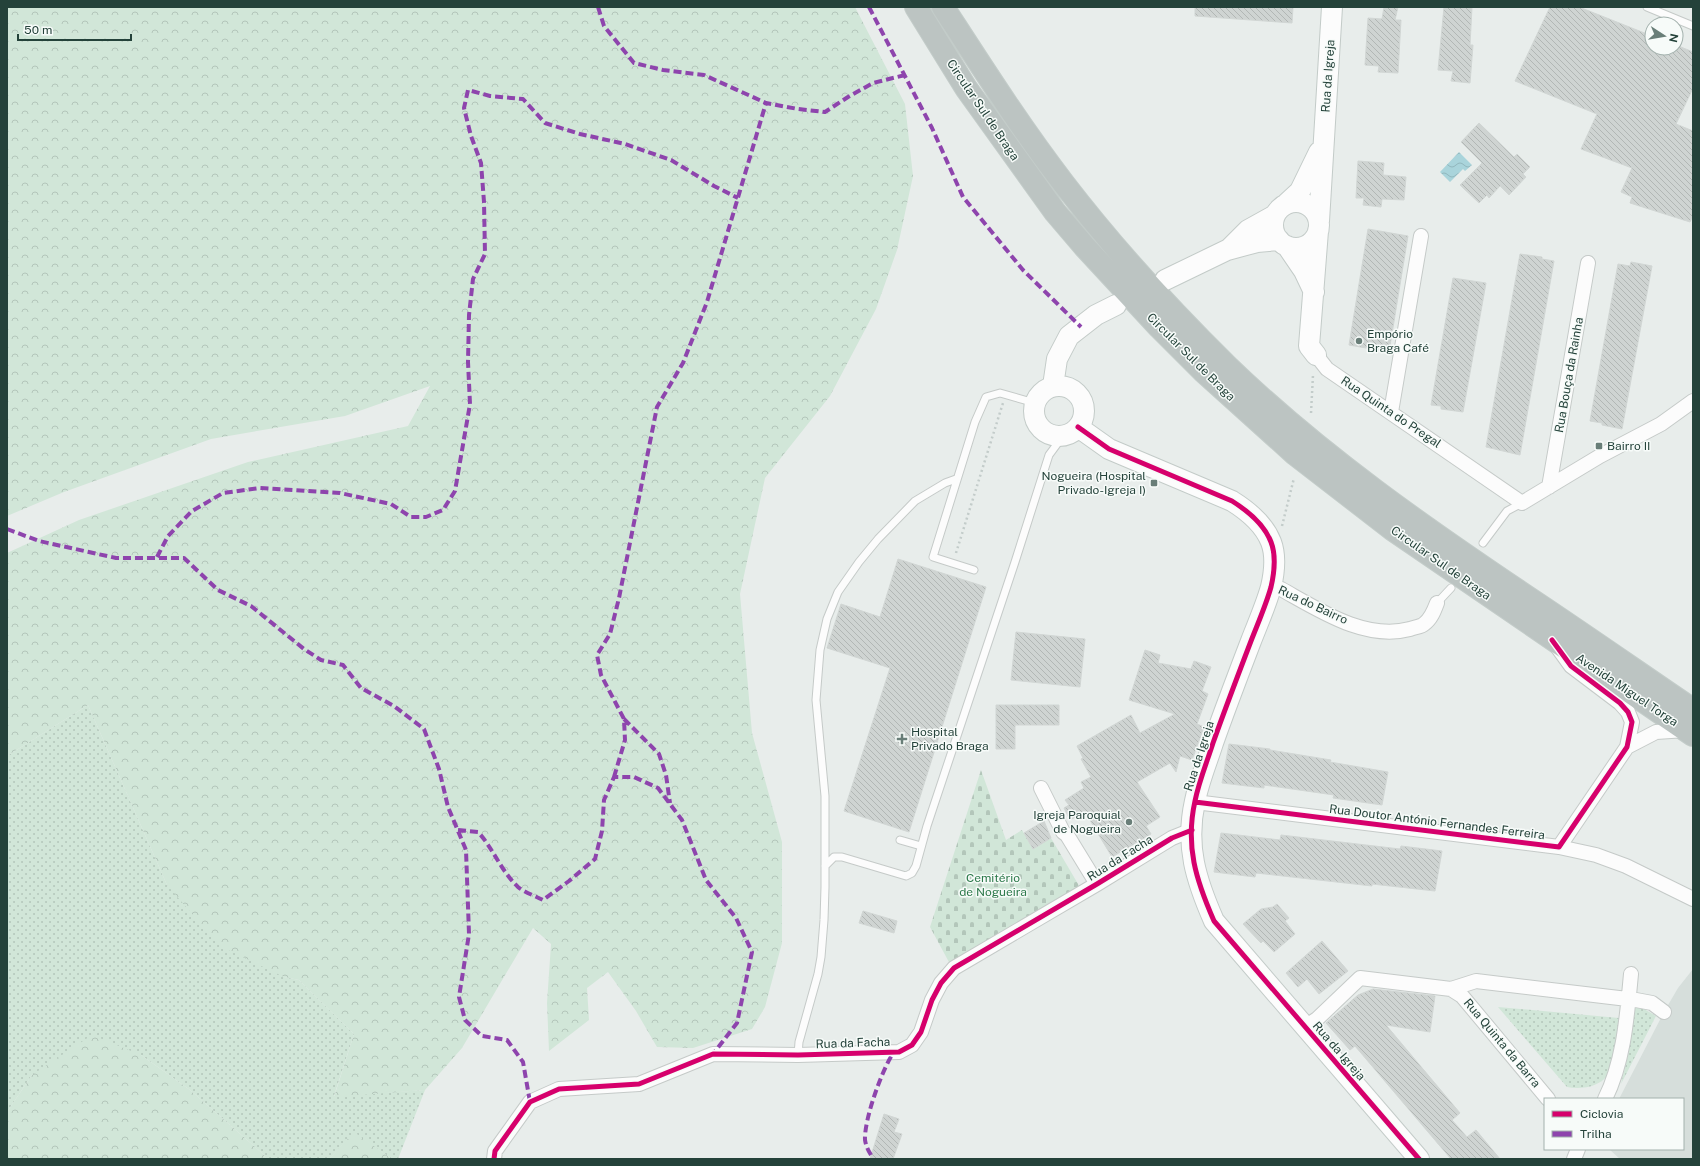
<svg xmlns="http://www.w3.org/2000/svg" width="1700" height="1166" viewBox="0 0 1700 1166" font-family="'Public Sans',sans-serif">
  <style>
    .built { fill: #d6dedb }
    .grass { fill: url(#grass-dots) }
    .forest { fill: url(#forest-crowns) }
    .cemetery { fill: url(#cemetery-stones) }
    .water { fill: url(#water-waves) }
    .building { fill: url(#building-back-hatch); stroke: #d1d6d4 }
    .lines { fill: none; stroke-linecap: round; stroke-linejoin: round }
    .lane-casing { stroke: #c5cac8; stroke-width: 9 }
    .street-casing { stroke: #c5cac8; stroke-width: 16 }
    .secondary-casing { stroke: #c3cbc8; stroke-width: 22 }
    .highway-casing { stroke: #c3ccc9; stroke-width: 24 }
    .path { stroke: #c3ccca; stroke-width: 2.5; stroke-dasharray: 2 3; stroke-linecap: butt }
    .lane { stroke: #fcfcfc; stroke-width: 7 }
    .street { stroke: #fcfcfc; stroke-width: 14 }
    .secondary { stroke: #fcfcfc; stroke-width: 20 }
    .highway { stroke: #bcc4c2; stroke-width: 22 }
    .quiet { stroke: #8e44ad; stroke-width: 4; stroke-dasharray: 8 4; stroke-linecap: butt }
    .cycleway-casing { stroke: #f7fbf9; stroke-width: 8 }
    .cycleway { stroke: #d6006c; stroke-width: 5 }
    .poi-dot { fill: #697e78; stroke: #f7fbf9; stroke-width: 1.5 }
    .labels { text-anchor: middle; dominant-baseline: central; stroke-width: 3; stroke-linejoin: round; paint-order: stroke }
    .street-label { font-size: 12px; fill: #24423a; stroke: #f7fbf9 }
    .poi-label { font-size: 12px; fill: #24423a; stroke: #f7fbf9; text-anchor: start }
    .park-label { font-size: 12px; fill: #2d7a4b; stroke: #f7fbf9 }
  </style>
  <defs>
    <pattern id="grass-dots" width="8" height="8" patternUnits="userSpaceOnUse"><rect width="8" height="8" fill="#d1e6d8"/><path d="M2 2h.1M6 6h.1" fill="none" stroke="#b3c6ba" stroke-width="1.8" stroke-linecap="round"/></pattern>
    <pattern id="forest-crowns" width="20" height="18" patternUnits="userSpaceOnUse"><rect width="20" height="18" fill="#d1e6d8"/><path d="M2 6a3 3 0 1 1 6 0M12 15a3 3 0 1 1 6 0" fill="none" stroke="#b3c6ba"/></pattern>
    <pattern id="cemetery-stones" width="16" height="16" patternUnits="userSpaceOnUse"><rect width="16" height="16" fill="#d1e6d8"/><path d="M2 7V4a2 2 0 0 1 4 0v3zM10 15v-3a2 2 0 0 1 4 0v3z" fill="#b3c6ba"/></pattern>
    <pattern id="water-waves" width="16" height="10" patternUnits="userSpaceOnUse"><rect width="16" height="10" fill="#a9d4db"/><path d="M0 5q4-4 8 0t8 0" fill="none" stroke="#91b7bd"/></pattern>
    <pattern id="building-back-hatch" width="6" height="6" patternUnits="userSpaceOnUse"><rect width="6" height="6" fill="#cfd4d2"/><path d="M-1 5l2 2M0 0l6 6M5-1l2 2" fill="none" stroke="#b2b7b5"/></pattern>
  </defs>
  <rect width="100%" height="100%" fill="#e8edeb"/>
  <path class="built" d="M1693,969V1159H1620L1609,1149H1683V1099H1619L1664,1012L1678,988Z"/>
  <path class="grass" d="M88,705L167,885L284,977L299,980L354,1034L334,1096L425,1090L398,1159H392L354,1133L329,1159H266L263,1154L190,1090L141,1055L32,1075L7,1112V756Z
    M1639,1006L1656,1016L1621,1084L1629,1051L1634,1009Z
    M1498,1007L1619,1018C1617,1031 1614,1063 1609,1073C1601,1087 1581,1090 1567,1087Z"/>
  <path class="forest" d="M7,7H855L905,104L913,176L897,250L876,309L830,396L765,478L740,594L752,733L782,842V943L765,1007L752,1029L693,1048L657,1047L636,1011L608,972L587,988L589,1020L549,1051L547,1003L551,944L533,928L462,1048L425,1090L334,1097L354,1034L299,980L284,977L220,946L167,885L88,705L7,756V553L79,520L248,462L408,426L430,386L345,416L211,439L64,492L7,516Z
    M92,1035L141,1055L190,1090L263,1154L266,1159H7V1112L32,1075Z
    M354,1132L392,1159H329Z"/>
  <path class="cemetery" d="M981,770L1006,840L1022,830L1033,849L1051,838L1081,889L950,964L930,927Z"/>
  <path class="water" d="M1459,152L1472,165L1465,171L1463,169L1450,182L1440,172Z"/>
  <path class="building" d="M1195,7H1293L1292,23L1195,16Z
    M1384,7H1398L1395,20H1401L1398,73L1378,72L1379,66L1365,65L1368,18L1382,19Z
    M1444,7H1472L1470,45H1473L1470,83L1451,81L1453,71L1438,70Z
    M1550,7H1579L1652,36V48H1676V45L1693,52V88L1676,124L1693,131V216L1690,222L1630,203L1632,197L1621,192L1632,168L1581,149L1597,114L1515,81Z
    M1479,123L1514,157L1517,154L1530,167L1523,174L1526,177L1509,195L1500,186L1489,198L1487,195L1479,203L1460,185L1482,163L1461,142Z
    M1358,161L1384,163L1383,175L1406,177L1404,200L1382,199L1381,207L1363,205L1364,198H1356Z
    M1368,229L1408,236L1389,352L1349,345Z
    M1520,254L1542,257V259L1554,261L1520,455L1486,447Z
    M1631,262L1652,266L1622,429L1602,425V423L1590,421L1618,264L1630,266Z
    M1453,278L1486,283L1463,412L1441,409V406L1431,405Z
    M898,559L986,587L909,832L844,811L890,668L827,648L841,604L880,617Z
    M1016,632L1085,639L1080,687L1011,680Z
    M1145,650L1160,655L1158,663L1191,669L1194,661L1211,667L1202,691L1208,694L1197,724L1204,727L1192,760L1180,756L1176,772L1170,763L1137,782L1160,817L1146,826L1151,834L1112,857L1085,812L1070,820L1064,808L1069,805L1065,800L1084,788L1081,782L1091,777L1081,759L1083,758L1077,746L1131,715L1140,733L1175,714L1129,700Z
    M996,705H1059V725H1015V749H996Z
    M1229,744L1270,749V750L1331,760L1330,762L1388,772L1382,805L1333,798L1334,795L1264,785V788L1222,783Z
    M1044,821L1051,838L1033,849L1024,833Z
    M1221,833L1280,840L1281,835L1400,849L1401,846L1442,851L1435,891L1372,884V886L1256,873L1255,877L1214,872Z
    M1277,904L1289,918L1285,921L1295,934L1274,952L1263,941L1261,943L1243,924L1261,909L1273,907Z
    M863,911L897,921L894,933L859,923Z
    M1322,941L1348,971L1319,994L1307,979L1298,987L1286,973Z
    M1373,989L1435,996L1430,1032L1386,1025L1460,1113L1452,1120L1467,1137L1476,1130L1500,1159H1451L1355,1046L1350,1050L1326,1023L1358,995Z
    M884,1114L899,1119L894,1132L902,1134L893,1159H870Z"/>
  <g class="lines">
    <defs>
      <path id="lane" d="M1647,7L1693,26
        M1483,543L1507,511L1522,503
        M974,570L933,557L975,422L986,397L1000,393L1035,403
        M1437,603L1451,588
        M900,840L921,846
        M825,866L834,857H842L906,876L912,873L916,866L927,826L1015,562L1049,455L1063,436
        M798,1055L799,1042L818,974L821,957L824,920L825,887V796L816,700L820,650L827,619L838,592L859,562L878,539L915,501L945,483L956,479"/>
      <path id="street" d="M1316,355L1327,369L1522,503L1600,456L1661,424L1693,401
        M1391,412L1421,236
        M1549,487L1588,263
        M1271,586L1281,589C1319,610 1365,641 1410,629C1414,627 1421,627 1424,624C1431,619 1434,611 1437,603
        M1627,747L1656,732L1686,730
        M1041,788L1063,832L1067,835L1097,884
        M1195,802L1559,847L1627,747L1632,722L1628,712L1620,703L1571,666L1558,648
        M1559,847L1596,855L1626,866L1693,899
        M1451,989L1476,981L1636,1000L1652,1003L1664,1012
        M1305,1027L1317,1019L1360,978L1451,989L1462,996L1548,1099
        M1605,1099C1624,1061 1627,1016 1631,974
        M494,1159L495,1151L530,1102L559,1089L639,1084L713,1054L798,1055L899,1052L912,1045L921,1032L932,1000L941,983L954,968L1097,884L1172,838L1192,830
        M1574,1159L1578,1149"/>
      <path id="secondary" d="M1273 225a23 23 0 1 1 46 0a23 23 0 1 1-46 0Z
        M1287,203L1300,191L1319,152
        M1319,221L1332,7
        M1287,246L1304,271L1314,292
        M1229,249L1248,230L1275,215
        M1165,280L1227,250L1257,242L1279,240
        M1316,355L1309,346L1318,231
        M1034 411a25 25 0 1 1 50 0a25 25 0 1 1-50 0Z
        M1053,386L1057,359L1069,336L1096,315L1116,305
        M1078,427L1109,449L1232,501C1248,511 1264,524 1271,542C1276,555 1274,574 1271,587C1266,605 1258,623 1251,641C1238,675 1225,709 1213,743C1207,762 1199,781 1195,801C1185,846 1196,880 1214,921L1419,1159"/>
      <path id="highway" d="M916,7L966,88L1055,212L1084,246L1159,327L1203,371L1295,454L1392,529L1693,735
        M943,7C982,67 1020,127 1064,184C1114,249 1169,309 1227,366C1320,456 1427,530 1533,601C1587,637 1640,674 1693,710"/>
    </defs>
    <use href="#lane" class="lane-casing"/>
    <use href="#street" class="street-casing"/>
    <use href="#secondary" class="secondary-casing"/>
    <use href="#highway" class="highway-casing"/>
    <path class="path" d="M1311,413L1313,375
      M1282,526L1294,478
      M956,553L1003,403"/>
    <use href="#lane" class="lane"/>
    <use href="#street" class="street"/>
    <use href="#secondary" class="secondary"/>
    <use href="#highway" class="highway"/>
    <path class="quiet" d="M598,7L604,26L634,63L663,70L704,75L766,103L798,109L825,112L848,97L873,83L905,75
      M869,7L932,128L963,197L1023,270L1081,327
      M7,529L39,541L116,558H184L218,590L251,606L304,649L321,660L343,665L361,688L394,706L424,729L439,769L448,807L466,850L469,934L459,997L465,1020L482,1036L507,1040L523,1062L530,1102
      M157,557L168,536L192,511L223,493L260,488L340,493L391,504L411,517H426L443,510L455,491L470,404L468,362L469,315L473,279L485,254L484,202L481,163L471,136L464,108L468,90L490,96L523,99L545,123L580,134L625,144L671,160L714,186L738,198
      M624,719L659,754L666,775L670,803
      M614,777L625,740L624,719L601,675L597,655L610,634L619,598L657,407L683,363L707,302L766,103
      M458,830L478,832C493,848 501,871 518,887C524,892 535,896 543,900L569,881L595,859L602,831L604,800L614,777H634L658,788L682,820L706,880L736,918L752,952L737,1023L713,1054
      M871,1155C868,1150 866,1146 865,1140C864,1120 882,1069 894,1052"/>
    <defs>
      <path id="cycleway" d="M1078,427L1109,449L1232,501C1248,511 1264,524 1271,542C1276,555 1274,574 1271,587C1266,605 1258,623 1251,641C1238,675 1225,709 1213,743C1207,762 1199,781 1195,801C1185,846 1196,880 1214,921L1419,1159
        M1195,802L1559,847L1627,747L1632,722L1628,712L1620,703L1571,666L1552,640
        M494,1159L495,1151L530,1102L559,1089L639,1084L713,1054L798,1055L899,1052L912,1045L921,1032L932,1000L941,983L954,968L1097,884L1172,838L1192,830"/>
    </defs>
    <use href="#cycleway" class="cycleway-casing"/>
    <use href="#cycleway" class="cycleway"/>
  </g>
  <g class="poi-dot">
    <circle cx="1359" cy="341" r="4"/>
    <rect x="1595" y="442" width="8" height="8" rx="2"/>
    <rect x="1150" y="479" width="8" height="8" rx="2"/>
    <path d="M900 733h4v4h4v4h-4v4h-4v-4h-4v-4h4z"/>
    <circle cx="1129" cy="822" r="4"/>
  </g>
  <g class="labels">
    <g class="street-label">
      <text transform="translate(1328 76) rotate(-86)">Rua da Igreja</text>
      <text transform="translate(983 110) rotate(56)">Circular Sul de Braga</text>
      <text transform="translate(1191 357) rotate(45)">Circular Sul de Braga</text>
      <text transform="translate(1569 375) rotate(-80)">Rua Bouça da Rainha</text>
      <text transform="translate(1391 412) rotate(34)">Rua Quinta do Pregal</text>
      <text transform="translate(1441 563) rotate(35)">Circular Sul de Braga</text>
      <text transform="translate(1313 605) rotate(25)">Rua do Bairro</text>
      <text transform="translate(1627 690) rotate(34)">Avenida Miguel Torga</text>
      <text transform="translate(1199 756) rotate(-72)">Rua da Igreja</text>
      <text transform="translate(1437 822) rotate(7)">Rua Doutor António Fernandes Ferreira</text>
      <text transform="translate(1120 858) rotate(-32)">Rua da Facha</text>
      <text transform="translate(853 1043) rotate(-2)">Rua da Facha</text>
      <text transform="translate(1502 1043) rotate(50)">Rua Quinta da Barra</text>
      <text transform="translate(1339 1051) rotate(49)">Rua da Igreja</text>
    </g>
    <g class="poi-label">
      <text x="1367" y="334">Empório<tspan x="1367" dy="14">Braga Café</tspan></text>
      <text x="1607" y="446">Bairro II</text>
      <text x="1146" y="476" text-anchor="end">Nogueira (Hospital<tspan x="1146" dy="14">Privado-Igreja I)</tspan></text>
      <text x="911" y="732">Hospital<tspan x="911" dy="14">Privado Braga</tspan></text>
      <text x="1121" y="815" text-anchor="end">Igreja Paroquial<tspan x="1121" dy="14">de Nogueira</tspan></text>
    </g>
    <g class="park-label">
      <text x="993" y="878">Cemitério<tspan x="993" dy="14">de Nogueira</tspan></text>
    </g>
  </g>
  <rect width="1700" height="1166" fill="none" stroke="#24423a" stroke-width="16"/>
  <rect x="1544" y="1098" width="140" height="52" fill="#f7fbf9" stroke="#a3b1ad"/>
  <rect x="1552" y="1111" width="20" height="6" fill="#d6006c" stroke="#a3b1ad"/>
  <text x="1580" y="1118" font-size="12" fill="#24423a">Ciclovia</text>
  <rect x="1552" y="1131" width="20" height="6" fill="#8e44ad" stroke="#a3b1ad"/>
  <text x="1580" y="1138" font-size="12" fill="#24423a">Trilha</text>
  <g transform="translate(1664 36) rotate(102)"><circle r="19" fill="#f7fbf9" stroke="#a3b1ad"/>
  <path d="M0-3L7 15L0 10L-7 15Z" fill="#697e78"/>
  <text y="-6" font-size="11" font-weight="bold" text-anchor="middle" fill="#24423a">N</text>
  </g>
  <path d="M18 34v6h113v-6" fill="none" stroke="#24423a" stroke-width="2"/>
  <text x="24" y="34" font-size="12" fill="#24423a" stroke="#f7fbf9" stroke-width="3" paint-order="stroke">50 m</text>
</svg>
